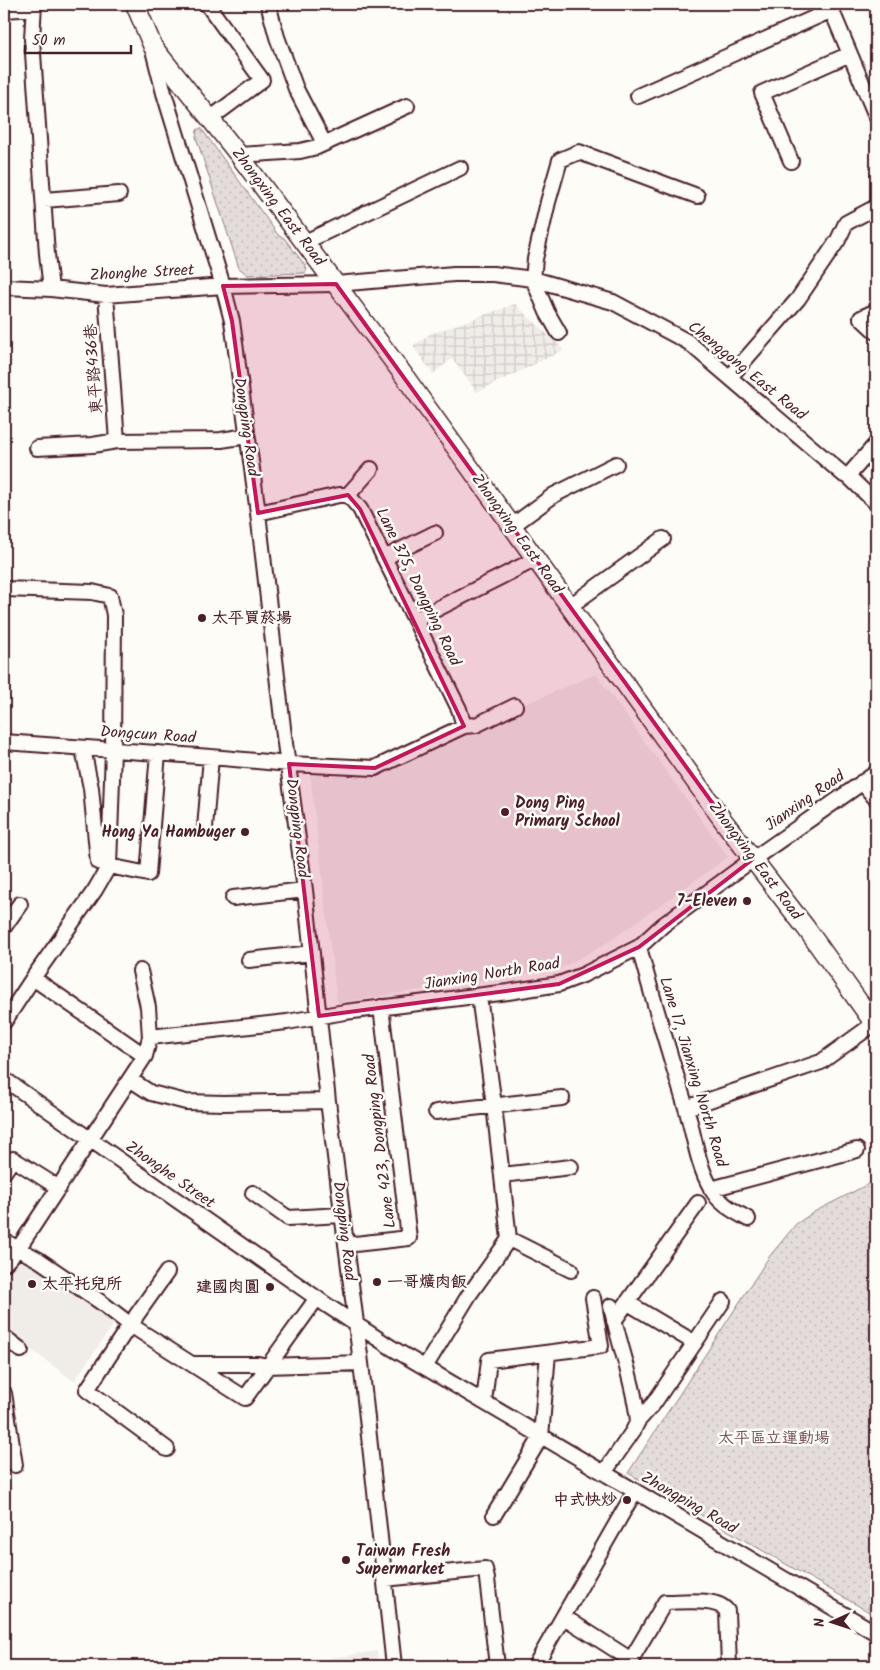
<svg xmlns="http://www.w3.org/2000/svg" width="880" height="1670" viewBox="0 0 880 1670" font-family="Kalam,'LXGW WenKai TC',sans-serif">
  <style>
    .built { fill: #f0ece8 }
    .industrial { fill: url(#industrial-grid) }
    .park { fill: url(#park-dots); stroke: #967e82 }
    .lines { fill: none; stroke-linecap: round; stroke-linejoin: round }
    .minor-casing { stroke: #4a1f2b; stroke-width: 18 }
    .major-casing { stroke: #4a1f2b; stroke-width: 21 }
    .minor { stroke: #fdfcf7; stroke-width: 14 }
    .major { stroke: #fdfcf7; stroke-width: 18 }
    .marked { fill: #c2185b; fill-opacity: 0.2; stroke: #c2185b; stroke-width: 4; stroke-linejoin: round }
    .poi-dot { fill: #4a1f2b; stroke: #fdfcf7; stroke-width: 2 }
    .labels { text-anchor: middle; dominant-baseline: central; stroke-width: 5; stroke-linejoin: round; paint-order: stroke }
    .street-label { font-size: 16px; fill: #4a1f2b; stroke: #fdfcf7 }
    .poi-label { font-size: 16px; font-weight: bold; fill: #4a1f2b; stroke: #fdfcf7; text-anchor: start }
    .park-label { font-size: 16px; fill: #704e57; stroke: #fdfcf7 }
  </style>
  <defs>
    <pattern id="industrial-grid" width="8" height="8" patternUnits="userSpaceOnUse" patternTransform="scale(1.25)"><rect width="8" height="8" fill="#f0ece8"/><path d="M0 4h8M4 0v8" fill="none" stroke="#cfcac7"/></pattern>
    <pattern id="park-dots" width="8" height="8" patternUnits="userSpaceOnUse" patternTransform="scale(1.25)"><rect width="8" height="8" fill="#e3dcda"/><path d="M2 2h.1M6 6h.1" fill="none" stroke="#c4bcbb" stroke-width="1.8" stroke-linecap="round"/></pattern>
  </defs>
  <rect width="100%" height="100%" fill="#fdfcf7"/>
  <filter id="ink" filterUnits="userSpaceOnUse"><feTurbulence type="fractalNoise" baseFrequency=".02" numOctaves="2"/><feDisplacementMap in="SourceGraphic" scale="10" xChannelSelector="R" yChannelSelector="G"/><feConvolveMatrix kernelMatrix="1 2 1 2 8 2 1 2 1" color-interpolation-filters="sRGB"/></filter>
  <g filter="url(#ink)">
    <path class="built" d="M596,674L728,857L607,943L561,968L337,1003L309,765L376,767Z
      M4,1247L116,1321L74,1381L4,1330Z
      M377,1651L379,1666H300L299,1663Z"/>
    <path class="industrial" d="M515,304L564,350L477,392L452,359L433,374L413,346L430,334Z"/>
    <path class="park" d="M201,128L279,236L284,238L305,265L307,270L305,273L248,275L239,268L196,137L197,130Z
      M876,1180V1616L628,1473L769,1257L796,1224L814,1212Z"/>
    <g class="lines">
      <defs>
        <path id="minor" d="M34,4L32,39L47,254L51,289
          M207,4L262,80L211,118
          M268,4L277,37L296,89L324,143
          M829,4L876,116
          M4,10L34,8
          M153,50L164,93L223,286L232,321L258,513L284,736L305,890L328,1101L361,1363L394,1666
          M638,96L832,10
          M239,155L300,151L317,147L407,106
          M791,161L762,93L850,54
          M44,200L119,194
          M305,242L460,168
          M4,287L51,289L106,295L223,286L336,284L454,274H493L533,279L613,302L688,342L844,475L848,476L876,503
          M106,295L117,441
          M876,311L861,318L876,332
          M559,333L547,312L533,279L535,259L548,202L560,160L579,152L697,196
          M730,377L798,299L838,240L846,223L876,207
          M37,448L93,445L117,441L221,440L247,436
          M848,476L876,444
          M348,495L371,469
          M258,513L339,495H348L360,509L459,709L464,726
          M512,526L554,495L616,464
          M384,558L435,533
          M4,589L92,592L110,596L114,615L113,750L109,866L95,890L33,978L4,1022
          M570,606L663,539
          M415,620L536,559
          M4,742L211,757L289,764L375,768L464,726L476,725L515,706
          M83,749L91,788L98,862L109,866L148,874L158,753
          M862,782L876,799
          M205,828L211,757
          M233,898L305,890
          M4,927L20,904
          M639,947C653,1001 670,1054 686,1108C694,1134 697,1164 711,1188C719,1204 734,1211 748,1219
          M249,960L312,953
          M33,978L145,1056
          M150,1037L287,1022L345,1012L508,992L559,984L583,975L639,947L663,925L753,859L876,773
          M4,1079L328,1306L392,1348L876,1633
          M131,1080L151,1093L186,1102L224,1103L328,1101
          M686,1108L821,1062L875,1023
          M436,1112L562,1098
          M4,1172L13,1159L59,1188
          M502,1175L571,1167
          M711,1189L857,1150
          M253,1193L288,1218L342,1215
          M509,1239L571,1270
          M4,1241L39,1260L102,1303L132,1326L245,1398L317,1298
          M346,1245L409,1238L381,1007
          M4,1264L18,1249L145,1056L150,1037L148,1007L140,971
          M167,1272L136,1316L132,1326L125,1332L87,1390L167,1449
          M628,1303L695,1343
          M611,1306C619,1345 634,1382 638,1421
          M614,1321L698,1203
          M4,1337L21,1350
          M192,1364H258L267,1366L361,1363
          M425,1367L469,1295L509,1239L494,1105L479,996
          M4,1393L15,1465
          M484,1402L489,1360L601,1346L593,1298
          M604,1473L633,1431L638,1421L654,1403L723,1301
          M494,1515L541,1437L548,1353
          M384,1579L485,1569L487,1579L497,1666
          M564,1617L625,1656L632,1658L633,1666
          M632,1658L665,1602C682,1602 717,1597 727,1611L729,1666
          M535,1666L635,1491"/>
        <path id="major" d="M135,4L153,47L239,155L400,370L725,823L806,928L876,1026"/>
      </defs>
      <use href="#minor" class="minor-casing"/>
      <use href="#major" class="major-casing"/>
      <use href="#minor" class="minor"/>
      <use href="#major" class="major"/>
    </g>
  </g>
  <path class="marked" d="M336,284L753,859L639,947L559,984L319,1016L289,764L375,768L464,726L360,509L348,495L258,513L232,321L223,286Z"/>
  <g class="poi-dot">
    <circle cx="202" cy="618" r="5"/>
    <circle cx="505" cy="812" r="5"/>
    <circle cx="245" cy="832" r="5"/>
    <circle cx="747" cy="901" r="5"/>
    <circle cx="377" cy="1282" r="5"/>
    <circle cx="32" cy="1284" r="5"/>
    <circle cx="270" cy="1287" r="5"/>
    <circle cx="627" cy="1500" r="5"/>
    <circle cx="346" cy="1560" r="5"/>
  </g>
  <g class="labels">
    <g class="street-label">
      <text transform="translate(278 207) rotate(53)">Zhongxing East Road</text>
      <text transform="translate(142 273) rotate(-3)">Zhonghe Street</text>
      <text transform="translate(94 369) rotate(-94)">東平路436巷</text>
      <text transform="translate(747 371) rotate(39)">Chenggong East Road</text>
      <text transform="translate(246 427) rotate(82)">Dongping Road</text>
      <text transform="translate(517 534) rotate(54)">Zhongxing East Road</text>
      <text transform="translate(418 587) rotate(64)">Lane 375, Dongping Road</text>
      <text transform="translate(148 735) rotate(4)">Dongcun Road</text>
      <text transform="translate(805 801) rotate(-35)">Jianxing Road</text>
      <text transform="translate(297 828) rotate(83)">Dongping Road</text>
      <text transform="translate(755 861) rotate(53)">Zhongxing East Road</text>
      <text transform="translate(492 974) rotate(-9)">Jianxing North Road</text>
      <text transform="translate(693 1072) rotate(73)">Lane 17, Jianxing North Road</text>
      <text transform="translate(380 1141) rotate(-97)">Lane 423, Dongping Road</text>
      <text transform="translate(170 1175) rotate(35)">Zhonghe Street</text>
      <text transform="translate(344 1231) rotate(83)">Dongping Road</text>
      <text transform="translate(689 1503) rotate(30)">Zhongping Road</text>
    </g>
    <g class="poi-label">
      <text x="212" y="618">太平買菸場</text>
      <text x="515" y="803">Dong Ping<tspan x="515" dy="18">Primary School</tspan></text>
      <text x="235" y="832" text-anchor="end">Hong Ya Hambuger</text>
      <text x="737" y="901" text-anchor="end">7-Eleven</text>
      <text x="387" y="1282">一哥爌肉飯</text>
      <text x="42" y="1284">太平托兒所</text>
      <text x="260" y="1287" text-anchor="end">建國肉圓</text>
      <text x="617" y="1500" text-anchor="end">中式快炒</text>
      <text x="356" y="1551">Taiwan Fresh<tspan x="356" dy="18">Supermarket</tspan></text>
    </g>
    <g class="park-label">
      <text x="774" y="1438">太平區立運動場</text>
    </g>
  </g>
  <rect width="880" height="1670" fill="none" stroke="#fdfcf7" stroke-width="20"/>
  <rect x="10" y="10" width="860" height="1650" fill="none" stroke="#4a1f2b" stroke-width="2" filter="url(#ink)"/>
  <g transform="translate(832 1622) rotate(267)" stroke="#fdfcf7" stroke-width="4" paint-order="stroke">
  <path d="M0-4L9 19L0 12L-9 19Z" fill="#4a1f2b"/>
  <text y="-8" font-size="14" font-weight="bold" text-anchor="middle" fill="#4a1f2b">N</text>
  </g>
  <path d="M25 45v8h106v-8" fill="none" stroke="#4a1f2b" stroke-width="2.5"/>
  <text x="32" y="45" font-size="15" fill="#4a1f2b" stroke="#fdfcf7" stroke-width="4" paint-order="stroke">50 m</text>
</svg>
